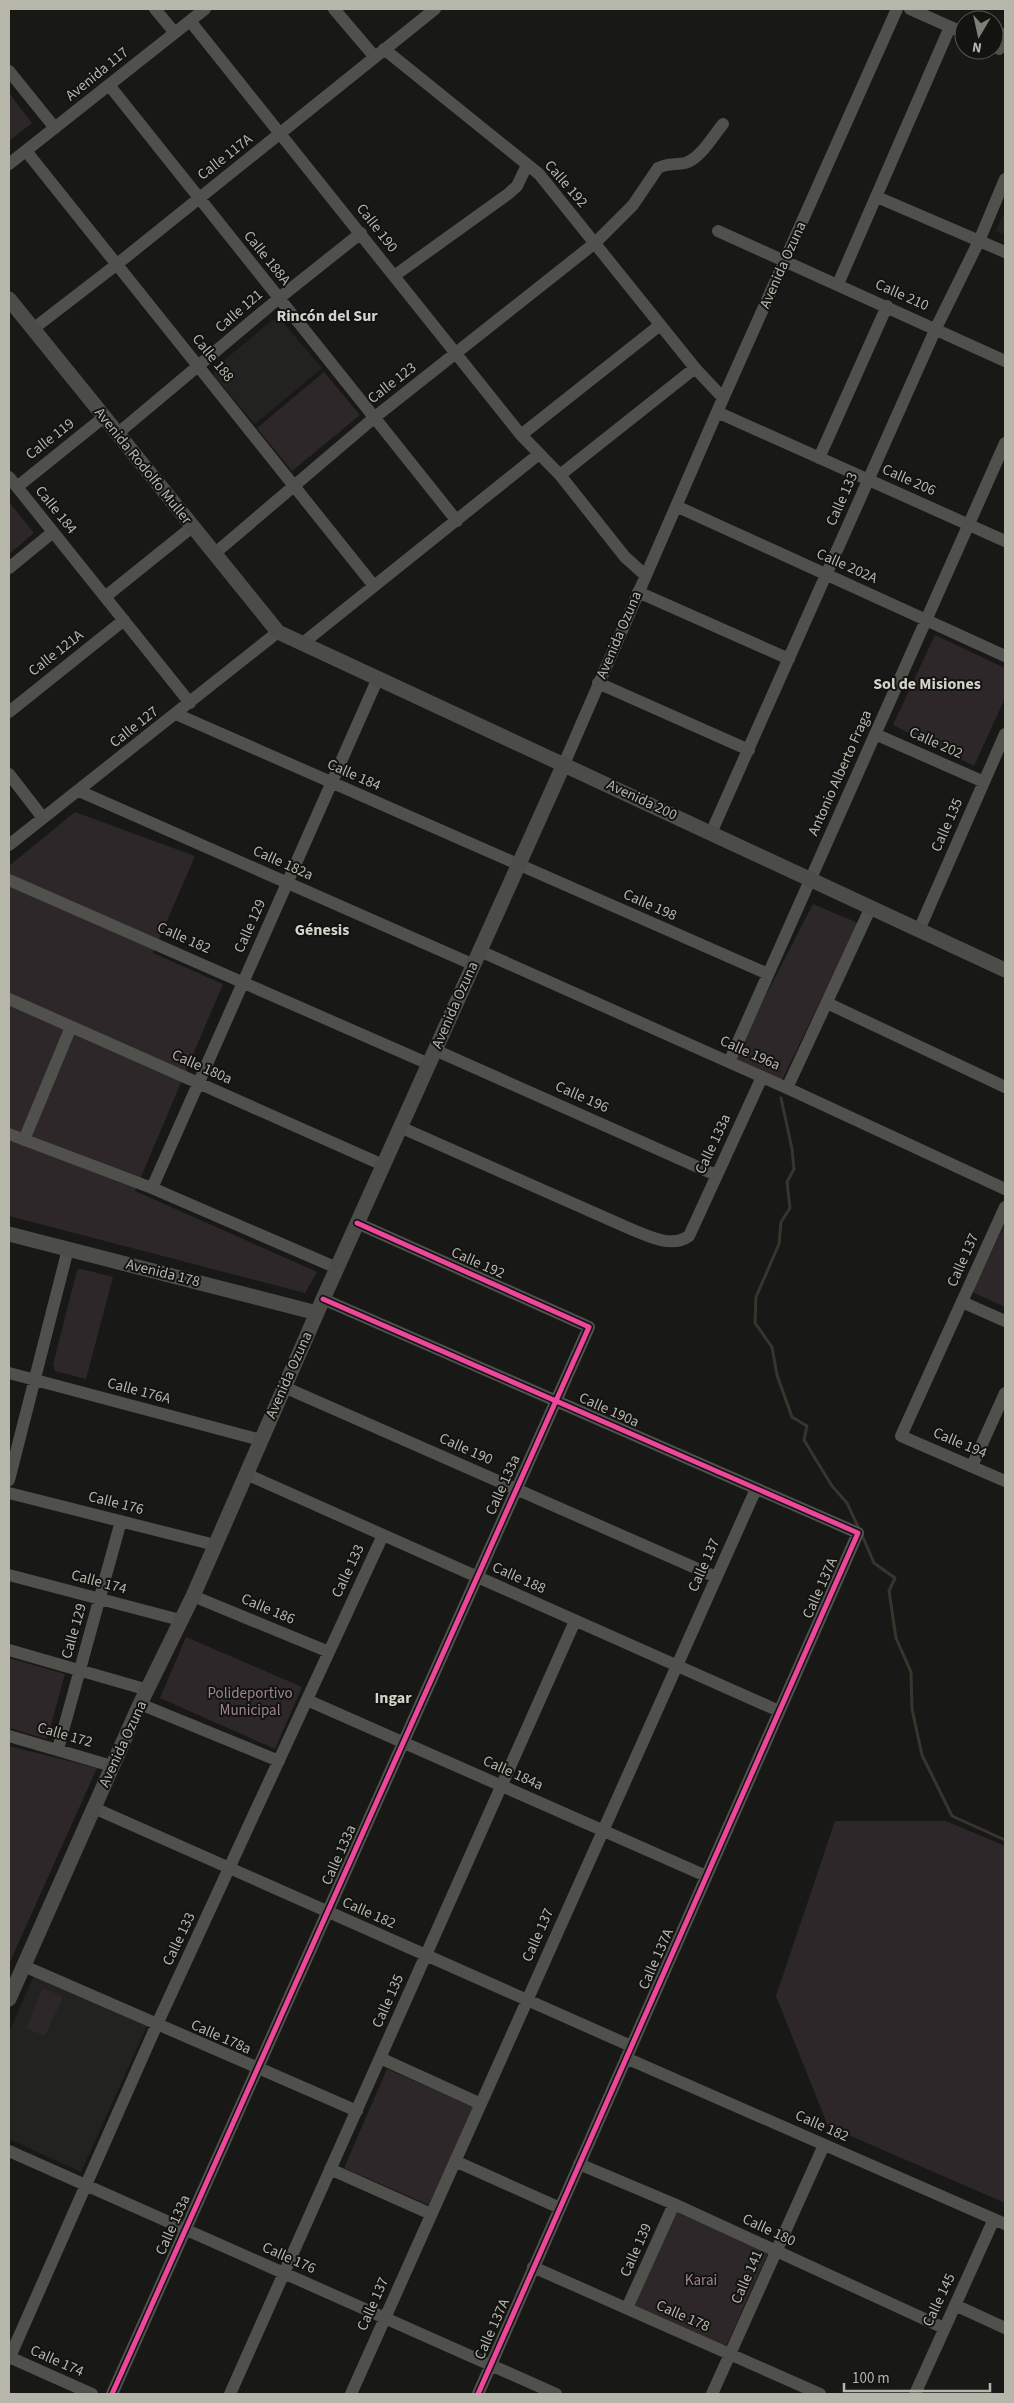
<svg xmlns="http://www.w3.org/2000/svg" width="1014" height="2403" viewBox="0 0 1014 2403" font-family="'Source Sans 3',sans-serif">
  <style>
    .built { fill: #222321 }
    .green { fill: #2e272a }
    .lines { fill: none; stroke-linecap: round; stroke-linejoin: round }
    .stream { stroke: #38362c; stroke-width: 3 }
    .minor { stroke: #50504c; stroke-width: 12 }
    .major { stroke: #4c4c49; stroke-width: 15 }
    .cycleway-casing { stroke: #131312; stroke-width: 8 }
    .cycleway { stroke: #ed469a; stroke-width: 5 }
    .labels { text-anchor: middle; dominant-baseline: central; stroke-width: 4; stroke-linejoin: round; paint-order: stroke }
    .street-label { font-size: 15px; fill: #b6b7aa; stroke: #131312 }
    .park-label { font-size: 15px; fill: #a18292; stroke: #131312 }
    .neighbourhood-label { font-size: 16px; font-weight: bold; fill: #d2d4ca; stroke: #131312 }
  </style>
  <rect width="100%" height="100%" fill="#181817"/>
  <path class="built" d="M1005,211V235L996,231Z
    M272,320H281L322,368L255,424L214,376L215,368Z
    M34,1975L147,2026L81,2172L9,2139V2032Z"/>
  <path class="green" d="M9,93L32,123L9,141Z
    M324,372L360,415L292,471L257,428Z
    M9,502L34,533L9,554Z
    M935,635L1005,668V698L974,766L893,725Z
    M75,812L195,856L153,953L223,984L135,1191L317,1272L305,1293L9,1216V866Z
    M813,904L858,923L782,1080L733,1059Z
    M1005,1224V1307L972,1292Z
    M82,1269L113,1277L86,1379L55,1371L53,1365L77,1270Z
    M186,1637L302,1687L275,1749L160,1698Z
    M9,1658L65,1674L47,1739L9,1728Z
    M9,1746L97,1768L9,1964Z
    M835,1821H946L1005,1846V2203L828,2126L776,1996Z
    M43,1988L63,1997L45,2036L26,2028Z
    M387,2069L474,2107L431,2206L344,2168Z
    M676,2212L768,2253L726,2346L634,2307Z"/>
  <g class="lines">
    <path class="stream" d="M781,1098L792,1149L794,1169L787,1182L790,1208L781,1222L779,1244L756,1297L755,1323L772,1347L777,1375L792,1417L807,1426L804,1440L832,1486L847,1503L859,1529
      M862,1535L874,1563L895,1578L889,1591L896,1638L911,1672L912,1709L922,1755L952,1816L1005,1840"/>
    <path class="minor" d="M155,9L175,33
      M334,9L374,56
      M910,9L964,33
      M190,21L521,435L560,475L625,557L645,575
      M384,49L539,174L695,368L723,398
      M999,49L1005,34
      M9,71L55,128
      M109,85L457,521
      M26,151L374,586
      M9,164L205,9
      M877,197L1005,252
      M718,231L1005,361
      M394,276L508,194L517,186L527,165
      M838,284L950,27
      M33,329L116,265L435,9
      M717,412L1005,541
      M117,434L278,299L361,233
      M521,435L660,325
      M819,458L887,306
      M560,475L695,368
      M9,477L190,703
      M17,487L104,417
      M676,506L1005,656
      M214,554L375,417L595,243L633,205L658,168C667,163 676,165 685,163C700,159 713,136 723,124
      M9,568L53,532
      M638,592L789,659
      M105,597L192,527
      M303,643L539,454
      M598,683L749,750
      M9,712L124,620
      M176,714L768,974
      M875,734L984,782
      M564,764L717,412L897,9
      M9,774L43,818
      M79,791L474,965
      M711,833L936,328L979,241L1005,179
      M9,845L278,632
      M9,880L429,1064
      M919,930L1005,734
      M480,951L787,1088L1005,1189
      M9,999L383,1165
      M827,1003L1005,1087
      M435,1050L716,1175
      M729,1062L1005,443
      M787,1088L871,907
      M400,1127L633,1230C650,1237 672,1248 689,1236L762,1077
      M9,1134L152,1188L337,1268
      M24,1140L71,1027
      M152,1188L378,678
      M1005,1207L901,1436L1005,1481
      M323,1299L858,1533L478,2394
      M962,1302L1005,1321
      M9,1373L261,1440
      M284,1387L716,1577
      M972,1466L1005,1393
      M246,1474L779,1711
      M9,1480L68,1249
      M9,1493L215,1545
      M9,1575L180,1620
      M193,1596L329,1652
      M9,1650L148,1690
      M307,1700L706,1876
      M140,1704L279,1761
      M9,1736L112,1766
      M58,1749L121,1521
      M94,1808L631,2046
      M24,1966L357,2111
      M380,2058L481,2104
      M626,2058L1005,2224
      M9,2151L556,2394
      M455,2161L560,2208
      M579,2164L674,2204L944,2328
      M330,2169L431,2214
      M533,2267L820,2394
      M955,2305L1005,2328
      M627,2308L674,2204
      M9,2357L92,2394
      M9,2359L158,2022L383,1535
      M112,2394L589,1327L357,1223
      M230,2394L575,1621
      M351,2394L756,1489
      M712,2394L824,2145
      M915,2394L994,2219"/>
    <path class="major" d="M9,299L278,632L1005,970
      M9,1234L317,1313
      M9,1999L140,1704L193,1596L323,1299L564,764"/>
    <defs>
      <path id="cycleway" d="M323,1299L858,1533L478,2394
        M112,2394L589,1327L357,1223"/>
    </defs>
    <use href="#cycleway" class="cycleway-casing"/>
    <use href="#cycleway" class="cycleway"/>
  </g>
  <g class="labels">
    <g class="street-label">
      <text transform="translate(97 74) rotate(-39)">Avenida 117</text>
      <text transform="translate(225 157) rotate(-38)">Calle 117A</text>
      <text transform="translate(566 184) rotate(49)">Calle 192</text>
      <text transform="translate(377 228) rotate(52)">Calle 190</text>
      <text transform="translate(267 258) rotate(51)">Calle 188A</text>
      <text transform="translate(783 265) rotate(-66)">Avenida Ozuna</text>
      <text transform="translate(902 295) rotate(24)">Calle 210</text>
      <text transform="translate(239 311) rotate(-41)">Calle 121</text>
      <text transform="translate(213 358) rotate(51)">Calle 188</text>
      <text transform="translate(392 383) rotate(-38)">Calle 123</text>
      <text transform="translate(50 439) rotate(-38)">Calle 119</text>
      <text transform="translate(143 466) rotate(51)">Avenida Rodolfo Muller</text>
      <text transform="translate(909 480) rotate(24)">Calle 206</text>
      <text transform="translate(842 499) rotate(-66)">Calle 133</text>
      <text transform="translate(56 510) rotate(51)">Calle 184</text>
      <text transform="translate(847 566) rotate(24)">Calle 202A</text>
      <text transform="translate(619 635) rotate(-67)">Avenida Ozuna</text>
      <text transform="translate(56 653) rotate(-38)">Calle 121A</text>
      <text transform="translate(134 727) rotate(-38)">Calle 127</text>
      <text transform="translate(936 743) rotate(24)">Calle 202</text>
      <text transform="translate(840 773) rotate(-66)">Antonio Alberto Fraga</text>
      <text transform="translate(354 775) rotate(24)">Calle 184</text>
      <text transform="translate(642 800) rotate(25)">Avenida 200</text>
      <text transform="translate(947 825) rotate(-66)">Calle 135</text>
      <text transform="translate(283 863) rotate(24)">Calle 182a</text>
      <text transform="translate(650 905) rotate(24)">Calle 198</text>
      <text transform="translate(250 926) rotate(-66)">Calle 129</text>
      <text transform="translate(184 938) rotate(24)">Calle 182</text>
      <text transform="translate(455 1005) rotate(-66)">Avenida Ozuna</text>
      <text transform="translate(750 1053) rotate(24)">Calle 196a</text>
      <text transform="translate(202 1067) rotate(24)">Calle 180a</text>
      <text transform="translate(582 1097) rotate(24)">Calle 196</text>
      <text transform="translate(713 1144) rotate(-65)">Calle 133a</text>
      <text transform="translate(963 1260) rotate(-66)">Calle 137</text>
      <text transform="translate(478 1263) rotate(24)">Calle 192</text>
      <text transform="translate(163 1273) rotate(14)">Avenida 178</text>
      <text transform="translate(289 1375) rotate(-66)">Avenida Ozuna</text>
      <text transform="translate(139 1391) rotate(15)">Calle 176A</text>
      <text transform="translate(609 1410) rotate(24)">Calle 190a</text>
      <text transform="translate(960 1443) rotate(23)">Calle 194</text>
      <text transform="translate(466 1449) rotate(24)">Calle 190</text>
      <text transform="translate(503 1485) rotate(-66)">Calle 133a</text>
      <text transform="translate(116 1503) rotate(14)">Calle 176</text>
      <text transform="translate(704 1565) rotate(-66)">Calle 137</text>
      <text transform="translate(348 1571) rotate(-65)">Calle 133</text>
      <text transform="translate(519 1578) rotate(24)">Calle 188</text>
      <text transform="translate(99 1582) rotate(15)">Calle 174</text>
      <text transform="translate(820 1588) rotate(-66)">Calle 137A</text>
      <text transform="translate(268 1609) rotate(23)">Calle 186</text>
      <text transform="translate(74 1631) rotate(-74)">Calle 129</text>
      <text transform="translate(65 1735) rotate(16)">Calle 172</text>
      <text transform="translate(123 1744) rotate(-65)">Avenida Ozuna</text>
      <text transform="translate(513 1773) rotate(24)">Calle 184a</text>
      <text transform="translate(339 1855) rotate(-66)">Calle 133a</text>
      <text transform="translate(369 1913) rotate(24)">Calle 182</text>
      <text transform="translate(538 1935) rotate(-66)">Calle 137</text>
      <text transform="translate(179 1939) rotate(-65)">Calle 133</text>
      <text transform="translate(656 1959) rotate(-66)">Calle 137A</text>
      <text transform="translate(388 2001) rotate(-66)">Calle 135</text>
      <text transform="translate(221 2037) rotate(24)">Calle 178a</text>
      <text transform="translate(822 2126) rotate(24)">Calle 182</text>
      <text transform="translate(173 2225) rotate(-66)">Calle 133a</text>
      <text transform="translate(769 2230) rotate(25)">Calle 180</text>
      <text transform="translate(636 2250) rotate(-66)">Calle 139</text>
      <text transform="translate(289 2258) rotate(24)">Calle 176</text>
      <text transform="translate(747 2277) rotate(-66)">Calle 141</text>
      <text transform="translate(939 2300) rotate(-65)">Calle 145</text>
      <text transform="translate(373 2304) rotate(-66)">Calle 137</text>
      <text transform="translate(683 2316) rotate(24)">Calle 178</text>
      <text transform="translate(492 2329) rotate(-66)">Calle 137A</text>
      <text transform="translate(57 2361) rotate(24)">Calle 174</text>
    </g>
    <g class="park-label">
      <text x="250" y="1693">Polideportivo<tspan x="250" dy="17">Municipal</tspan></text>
      <text x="701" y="2280">Karai</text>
    </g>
    <g class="neighbourhood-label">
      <text x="327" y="316">Rincón del Sur</text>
      <text x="927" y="684">Sol de Misiones</text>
      <text x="322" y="930">Génesis</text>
      <text x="393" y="1698">Ingar</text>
    </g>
  </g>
  <rect width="1014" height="2403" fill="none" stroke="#b6b7aa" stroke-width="20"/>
  <g transform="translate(979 35) rotate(189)"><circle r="24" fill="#131312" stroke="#54554f"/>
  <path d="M0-4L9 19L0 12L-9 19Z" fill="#7f7f77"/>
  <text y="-8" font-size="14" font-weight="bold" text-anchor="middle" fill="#b6b7aa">N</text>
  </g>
  <path d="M844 2383v8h146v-8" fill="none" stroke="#b6b7aa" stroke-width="2.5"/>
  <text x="852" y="2383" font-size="15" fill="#b6b7aa" stroke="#131312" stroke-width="4" paint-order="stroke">100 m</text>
</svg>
